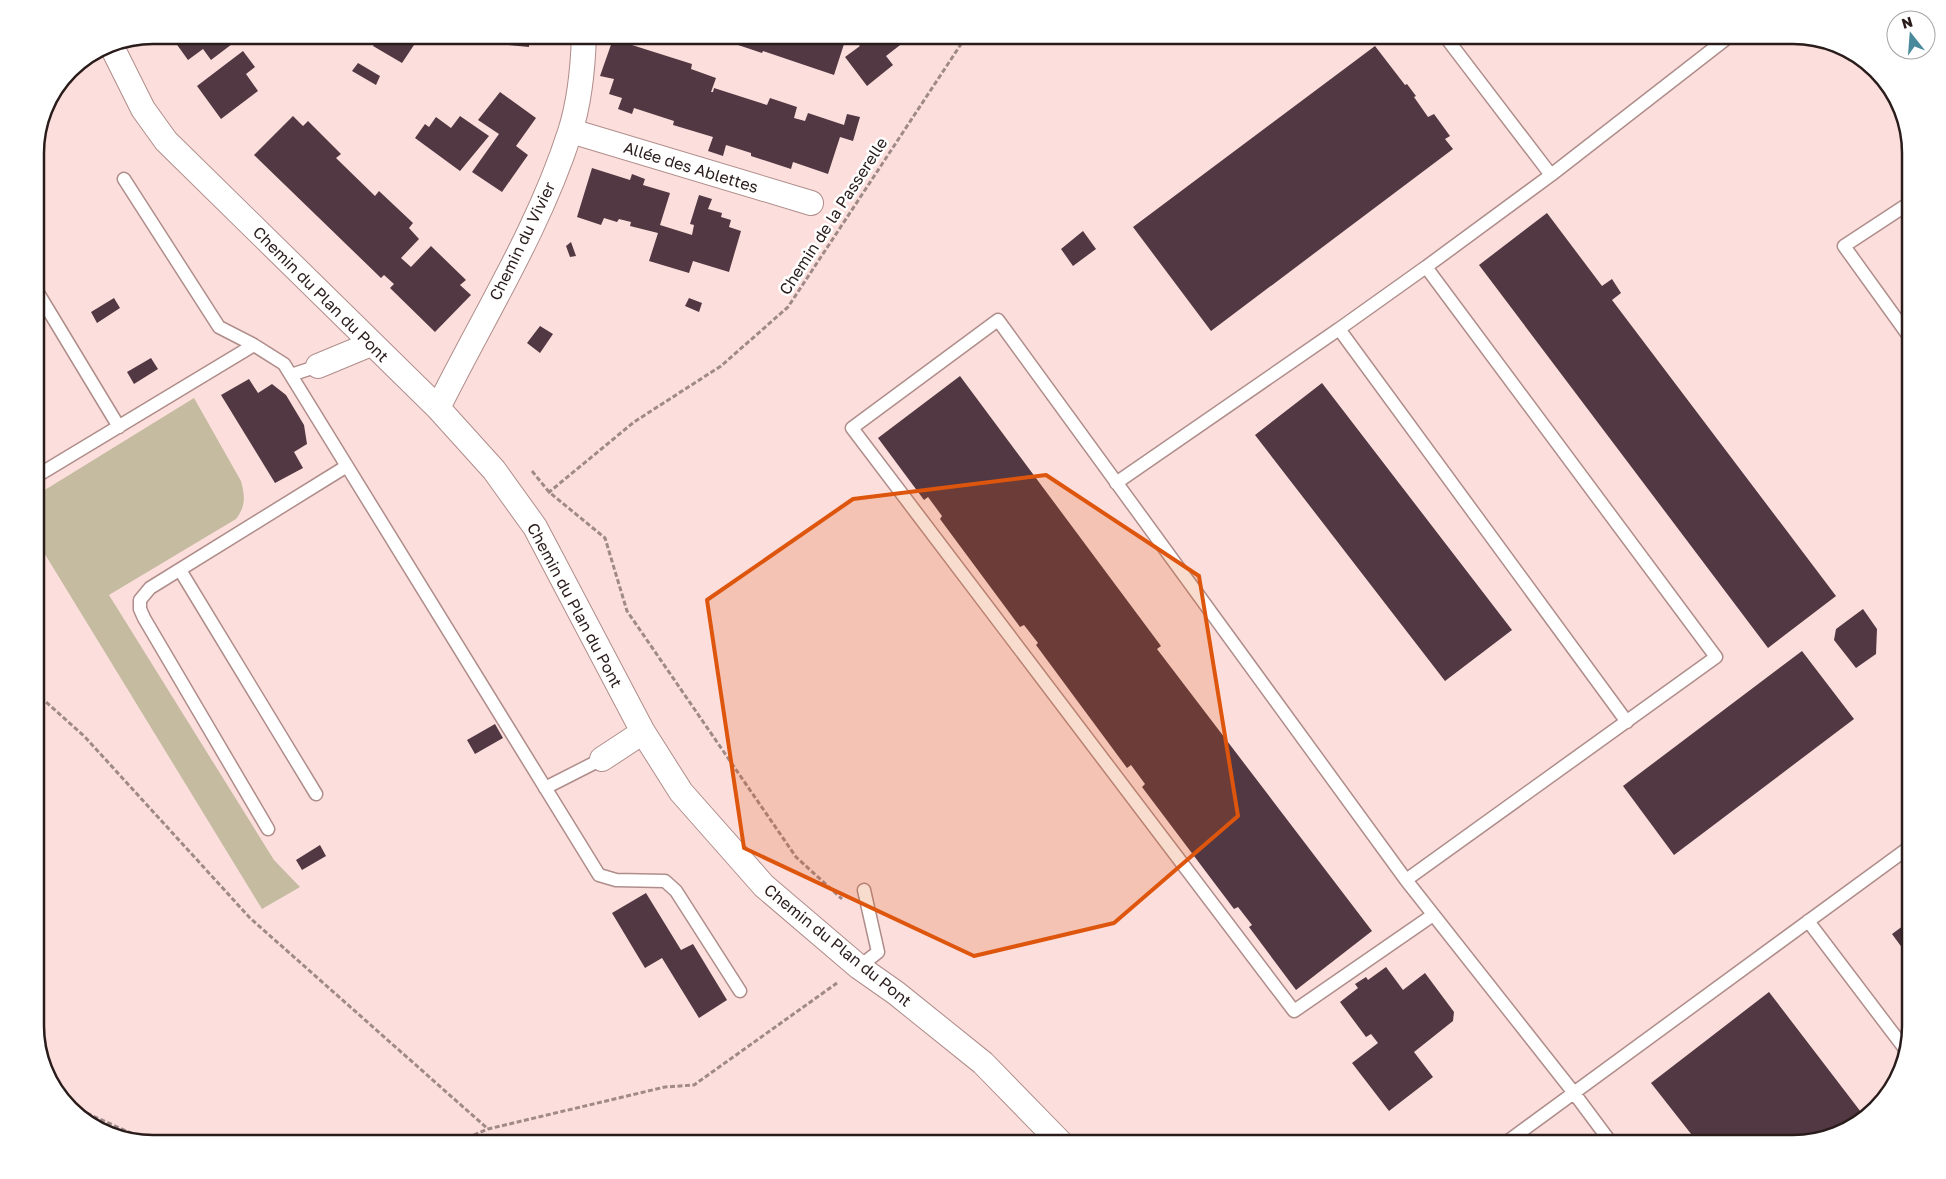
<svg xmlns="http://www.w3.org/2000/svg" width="1946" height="1179" viewBox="0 0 1946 1179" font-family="'Golos Text',sans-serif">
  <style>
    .green { fill: #c5bba0 }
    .building { fill: #513843 }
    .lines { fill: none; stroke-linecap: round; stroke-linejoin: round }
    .service-casing { stroke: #af8d8b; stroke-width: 15 }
    .minor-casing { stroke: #af8d8b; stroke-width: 26 }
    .path { stroke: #a08a88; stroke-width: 3; stroke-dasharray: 5 2.5; stroke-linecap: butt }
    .service { stroke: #fff; stroke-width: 12 }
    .minor { stroke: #fff; stroke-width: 24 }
    .marked { fill: #de560d; fill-opacity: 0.2; stroke: #de560d; stroke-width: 4; stroke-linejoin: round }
    .labels { text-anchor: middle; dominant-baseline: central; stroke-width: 5; stroke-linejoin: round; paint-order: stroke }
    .street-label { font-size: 16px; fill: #291c1b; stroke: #fff }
    .rim { fill: none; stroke: #291c1b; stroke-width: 2.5 }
  </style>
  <rect width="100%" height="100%" fill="#fcdfdc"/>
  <path class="green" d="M194,398L241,481C245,496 246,506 236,519L109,595L274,860L300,887L262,909L35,538V496Z"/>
  <path class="building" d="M170,35H217L218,37L232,35L236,41L211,60L203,49L188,60Z
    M379,35H434L429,44L418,39L402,63L373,46Z
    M499,35H529V47L499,44Z
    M724,35H828L845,41L834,75L763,51L762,53L723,40Z
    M858,35H913L886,56L893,65L867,86L845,57L860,46L853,39Z
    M613,39L692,64L691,69L716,78L711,92H713L714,88L767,105L770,98L797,107L794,118L805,121L808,113L844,125L847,114L860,117L853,141L840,137L828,174L793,162L791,169L751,156V153L726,145L723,156L708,151L713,137L673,125L674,121L634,108L632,114L618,109L622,98L609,94L614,79L600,76Z
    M1375,46L1405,85L1407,84L1416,96L1414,97L1428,117L1434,114L1450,136L1445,139L1453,149L1211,331L1133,227Z
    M243,51L255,67L246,74L258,91L221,119L197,86Z
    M358,63L380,76L376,85L352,71Z
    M500,92L536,118L516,146L528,155L502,192L472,172L499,134L478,120Z
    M293,116L303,126L308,121L341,154L336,158L375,196L379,191L413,223L409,228L419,239L401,258L411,267L431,246L466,280L460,285L471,295L435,332L390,288L394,284L384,275L381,278L254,155Z
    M460,116L489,136L460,171L415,138L425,124L429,127L436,117L451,128Z
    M592,168L630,180L632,174L645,179L643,185L670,193L660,225L692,235L694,225L690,224L699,195L712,199L708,209L722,213L721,217L731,220L729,227L741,231L729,272L693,261L689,273L649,261L658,233L630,226L631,222L619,219L617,222L604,218L601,225L577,217Z
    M1547,213L1602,286L1612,279L1621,293L1612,300L1836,596L1768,648L1479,265Z
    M1083,231L1096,249L1073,266L1061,249Z
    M571,242L576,256L570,257L566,246Z
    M114,298L120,308L97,323L91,312Z
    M689,298L702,303L699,312L685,306Z
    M540,326L553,334L540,353L527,343Z
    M151,358L158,369L134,384L127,372Z
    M960,376L1161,646L1157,649L1372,931L1296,990L1249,927L1252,925L1238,907L1234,909L1142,787L1145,784L1131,765L1127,768L1036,645L1038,643L1024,625L1020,627L940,519L942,516L928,497L924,500L878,438Z
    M249,379L258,393L272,384L286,395L304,425L307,444L294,452L303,468L275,483L221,395Z
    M1322,383L1512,630L1445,681L1255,435Z
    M1863,609L1877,629L1876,654L1856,668L1834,640L1836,629Z
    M1802,651L1854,719L1674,855L1623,786Z
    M495,724L503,738L475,754L467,740Z
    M320,845L326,856L302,870L296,860Z
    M646,893L681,950L693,944L727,1000L699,1018L662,958L645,968L612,913Z
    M1911,920V960L1892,934Z
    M1386,967L1403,990L1425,973L1454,1012L1453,1021L1414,1052L1433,1077L1389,1111L1352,1063L1378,1043L1371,1034L1366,1037L1340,1002L1358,988L1355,984L1366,977L1368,980Z
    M1769,992L1864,1116L1852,1128L1793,1144H1699L1651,1083Z"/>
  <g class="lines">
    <defs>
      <path id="service" d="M1444,35L1551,175
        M124,179L219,327L254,345L284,364L599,875L616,880L665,881L676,891L740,991
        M1911,202L1844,246L1911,339
        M1426,267L1551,175L1731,35
        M35,288L119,427
        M291,375L318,366
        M35,477L254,345
        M1116,483L1339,329
        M180,570L316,794
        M1911,760L1909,765L1911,780
        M545,788L602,759
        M268,829L144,618L140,609V600L150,588L347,466
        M1406,880L998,320L852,428L1294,1011L1433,915
        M1808,921L1905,1049
        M859,967L878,952L864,890
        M1504,1144L1911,846
        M1612,1144L1574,1093L1406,880L1716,657L1426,267L1339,329L1627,722"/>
      <path id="minor" d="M110,43L143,109L166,141L438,408L494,470L535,527L643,732L681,792L764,886L859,967L896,993L983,1063L1062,1144
        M571,131L811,203
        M318,366L371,344
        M438,408C483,317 539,229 570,132C580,101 583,67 584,35
        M602,759L643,732"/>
    </defs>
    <use href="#service" class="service-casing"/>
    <use href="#minor" class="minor-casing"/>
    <path class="path" d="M532,471L549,492L605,538L627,611L796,857L842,899
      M548,493L634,422L721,366L788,307L967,35
      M35,692L85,737L250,918L488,1129
      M73,1107L155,1144
      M453,1144L488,1129L665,1087L694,1085L837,983"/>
    <use href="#service" class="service"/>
    <use href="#minor" class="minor"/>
  </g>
  <path class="marked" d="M1046,475L1199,576L1238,816L1114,923L974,956L744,848L707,600L853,499Z"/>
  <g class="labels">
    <g class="street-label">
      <text transform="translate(691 167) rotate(17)">Allée des Ablettes</text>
      <text transform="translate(833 216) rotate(-57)">Chemin de la Passerelle</text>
      <text transform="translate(522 241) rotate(-64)">Chemin du Vivier</text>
      <text transform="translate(321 294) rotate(45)">Chemin du Plan du Pont</text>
      <text transform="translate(575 605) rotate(62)">Chemin du Plan du Pont</text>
      <text transform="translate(838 945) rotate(39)">Chemin du Plan du Pont</text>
    </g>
  </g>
  <path d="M0 0H1946V1179H0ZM153 44H1793A109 109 0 0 1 1902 153V1026A109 109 0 0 1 1793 1135H153A109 109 0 0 1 44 1026V153A109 109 0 0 1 153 44Z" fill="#fff" fill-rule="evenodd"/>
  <path class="rim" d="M153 44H1793A109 109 0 0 1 1902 153V1026A109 109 0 0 1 1793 1135H153A109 109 0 0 1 44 1026V153A109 109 0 0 1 153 44Z"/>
  <g transform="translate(1911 35) rotate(343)"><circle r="24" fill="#ffffff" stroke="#a9a4a4"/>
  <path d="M0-4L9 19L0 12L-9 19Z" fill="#488a9b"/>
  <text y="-8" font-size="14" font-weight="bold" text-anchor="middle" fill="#291c1b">N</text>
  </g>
</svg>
